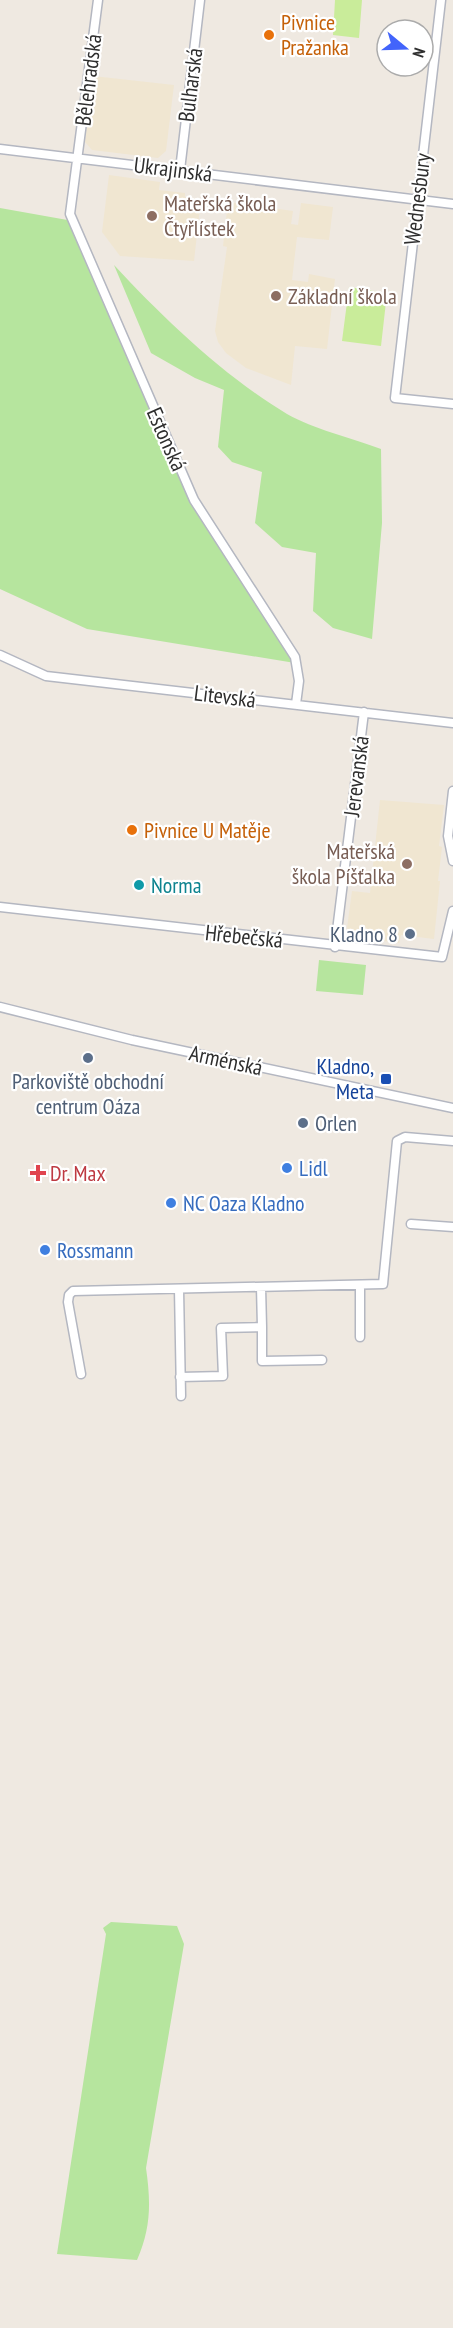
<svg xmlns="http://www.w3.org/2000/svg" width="453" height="2328" viewBox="0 0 453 2328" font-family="'PT Sans Narrow',sans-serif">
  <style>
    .education { fill: #f0e6d1 }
    .green { fill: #b6e59e }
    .pitch { fill: #c9ec9a }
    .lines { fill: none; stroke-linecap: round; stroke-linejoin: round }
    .minor-casing { stroke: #b4b7c1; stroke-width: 11 }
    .minor { stroke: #fff; stroke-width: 8 }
    .food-dot { fill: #e8710a; stroke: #fff; stroke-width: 2 }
    .education-dot { fill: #8d6e63; stroke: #fff; stroke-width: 2 }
    .culture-dot { fill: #0f9aa8; stroke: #fff; stroke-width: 2 }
    .service-dot { fill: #5c6f8a; stroke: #fff; stroke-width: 2 }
    .transit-dot { fill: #1a4fb4; stroke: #fff; stroke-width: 2 }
    .shop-dot { fill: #3f7fe0; stroke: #fff; stroke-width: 2 }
    .health-dot { fill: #e0444e; stroke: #fff; stroke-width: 2 }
    .labels { text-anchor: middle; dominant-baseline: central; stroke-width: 4.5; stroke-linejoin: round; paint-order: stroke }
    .food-label { font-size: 22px; fill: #c56008; stroke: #fff; text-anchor: start }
    .street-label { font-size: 22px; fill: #2e2e2e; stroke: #fff }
    .education-label { font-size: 22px; fill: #785e54; stroke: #fff; text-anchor: start }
    .culture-label { font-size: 22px; fill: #0d838f; stroke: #fff; text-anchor: start }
    .service-label { font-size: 22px; fill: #4e5e75; stroke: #fff; text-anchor: end }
    .transit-label { font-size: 22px; fill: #164399; stroke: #fff; text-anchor: end }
    .shop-label { font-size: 22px; fill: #366cbe; stroke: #fff; text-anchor: start }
    .health-label { font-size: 22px; fill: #be3a42; stroke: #fff; text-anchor: start }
  </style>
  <rect width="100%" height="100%" fill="#efe9e1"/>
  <path class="education" d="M93,76L174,85L166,151L158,158L92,150L85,142Z
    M109,175L160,182L159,190L185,193V197L201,199L194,261L120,256L102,232Z
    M228,202L293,211L291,224L298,225L301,203L333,207L329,240L297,237L292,280L308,282L309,274L335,279L327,349L295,346L291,385L246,368L226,353L218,342L215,331L227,247L223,246Z
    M380,800L444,805L439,846L442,847L438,881H440L434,939L401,935L399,943L353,937L347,928L352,891L370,893Z"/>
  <path class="green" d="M0,208L73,221L190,500L295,663L87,629L0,589Z
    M114,265C163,318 225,377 287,414C313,429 352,438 381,449L382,523L372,639L333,628L313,611L316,553L282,547L255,523L262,472L232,462L218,447L224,390L195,378L151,353Z
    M319,960L366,965L363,995L316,991Z
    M111,1922L177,1926L184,1944L146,2168C151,2203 151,2228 137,2260L57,2254L106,1934L103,1928Z"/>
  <path class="pitch" d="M335,0H362L359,38L333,35Z
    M349,287L387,293L381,346L342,341Z"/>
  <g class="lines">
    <defs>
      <path id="minor" d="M98,0L70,214L194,500L295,657L299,681L296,704
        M441,0L395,398L453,404
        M0,149L453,204
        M180,170L200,0
        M0,655L46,676L453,723
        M453,791L448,836L453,861
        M0,907L442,957L453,911
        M335,947L364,712
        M0,1007L132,1040L453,1108
        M411,1224L453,1227
        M360,1285V1337
        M179,1289L181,1396
        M262,1327V1361L322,1360
        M81,1374L68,1302L69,1295L73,1291L383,1284L397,1141L405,1137L453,1141
        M180,1377L223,1376L221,1328L262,1327L261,1287"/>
    </defs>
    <use href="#minor" class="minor-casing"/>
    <use href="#minor" class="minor"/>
  </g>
  <g class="food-dot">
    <circle cx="269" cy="35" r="6"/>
    <circle cx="132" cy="830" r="6"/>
  </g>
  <g class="education-dot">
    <circle cx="152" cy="216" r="6"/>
    <circle cx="276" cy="296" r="6"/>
    <circle cx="407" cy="864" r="6"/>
  </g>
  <circle class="culture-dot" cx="139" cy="885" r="6"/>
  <g class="service-dot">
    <circle cx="410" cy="934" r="6"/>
    <circle cx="88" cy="1058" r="6"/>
    <circle cx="303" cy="1123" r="6"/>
  </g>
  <rect class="transit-dot" x="380" y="1073" width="12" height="12" rx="3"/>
  <g class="shop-dot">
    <circle cx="287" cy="1168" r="6"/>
    <circle cx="171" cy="1203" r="6"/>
    <circle cx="45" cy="1250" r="6"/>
  </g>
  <path class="health-dot" d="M35 1164h6v6h6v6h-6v6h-6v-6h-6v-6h6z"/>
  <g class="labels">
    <g class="food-label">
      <text x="281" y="22">Pivnice<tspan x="281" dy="25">Pražanka</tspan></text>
      <text x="144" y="830">Pivnice U Matěje</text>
    </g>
    <g class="street-label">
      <text transform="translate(88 80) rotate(-83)">Bělehradská</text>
      <text transform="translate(190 85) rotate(-83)">Bulharská</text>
      <text transform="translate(173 169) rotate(7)">Ukrajinská</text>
      <text transform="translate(417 199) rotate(-83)">Wednesbury</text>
      <text transform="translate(167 439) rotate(66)">Estonská</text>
      <text transform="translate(225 696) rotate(7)">Litevská</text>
      <text transform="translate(356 776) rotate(-83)">Jerevanská</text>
      <text transform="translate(244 936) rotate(6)">Hřebečská</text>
      <text transform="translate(226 1060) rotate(12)">Arménská</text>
    </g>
    <g class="education-label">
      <text x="164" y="203">Mateřská škola<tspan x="164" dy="25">Čtyřlístek</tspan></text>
      <text x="288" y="296">Základní škola</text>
      <text x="395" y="851" text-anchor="end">Mateřská<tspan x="395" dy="25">škola Píšťalka</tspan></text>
    </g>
    <g class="culture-label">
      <text x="151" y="885">Norma</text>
    </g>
    <g class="service-label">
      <text x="398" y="934">Kladno 8</text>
      <text x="88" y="1081" text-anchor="middle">Parkoviště obchodní<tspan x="88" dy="25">centrum Oáza</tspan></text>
      <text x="315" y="1123" text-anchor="start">Orlen</text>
    </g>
    <g class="transit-label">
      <text x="374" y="1066">Kladno,<tspan x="374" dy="25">Meta</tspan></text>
    </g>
    <g class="shop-label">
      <text x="299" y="1168">Lidl</text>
      <text x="183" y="1203">NC Oaza Kladno</text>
      <text x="57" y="1250">Rossmann</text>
    </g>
    <g class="health-label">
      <text x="50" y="1173">Dr. Max</text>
    </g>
  </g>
  <g transform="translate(405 48) rotate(109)"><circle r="28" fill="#ffffff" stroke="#ababab" stroke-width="1.5"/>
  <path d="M0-4.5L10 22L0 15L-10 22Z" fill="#4264fb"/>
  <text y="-9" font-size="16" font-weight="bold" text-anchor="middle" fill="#2e2e2e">N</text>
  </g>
</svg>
